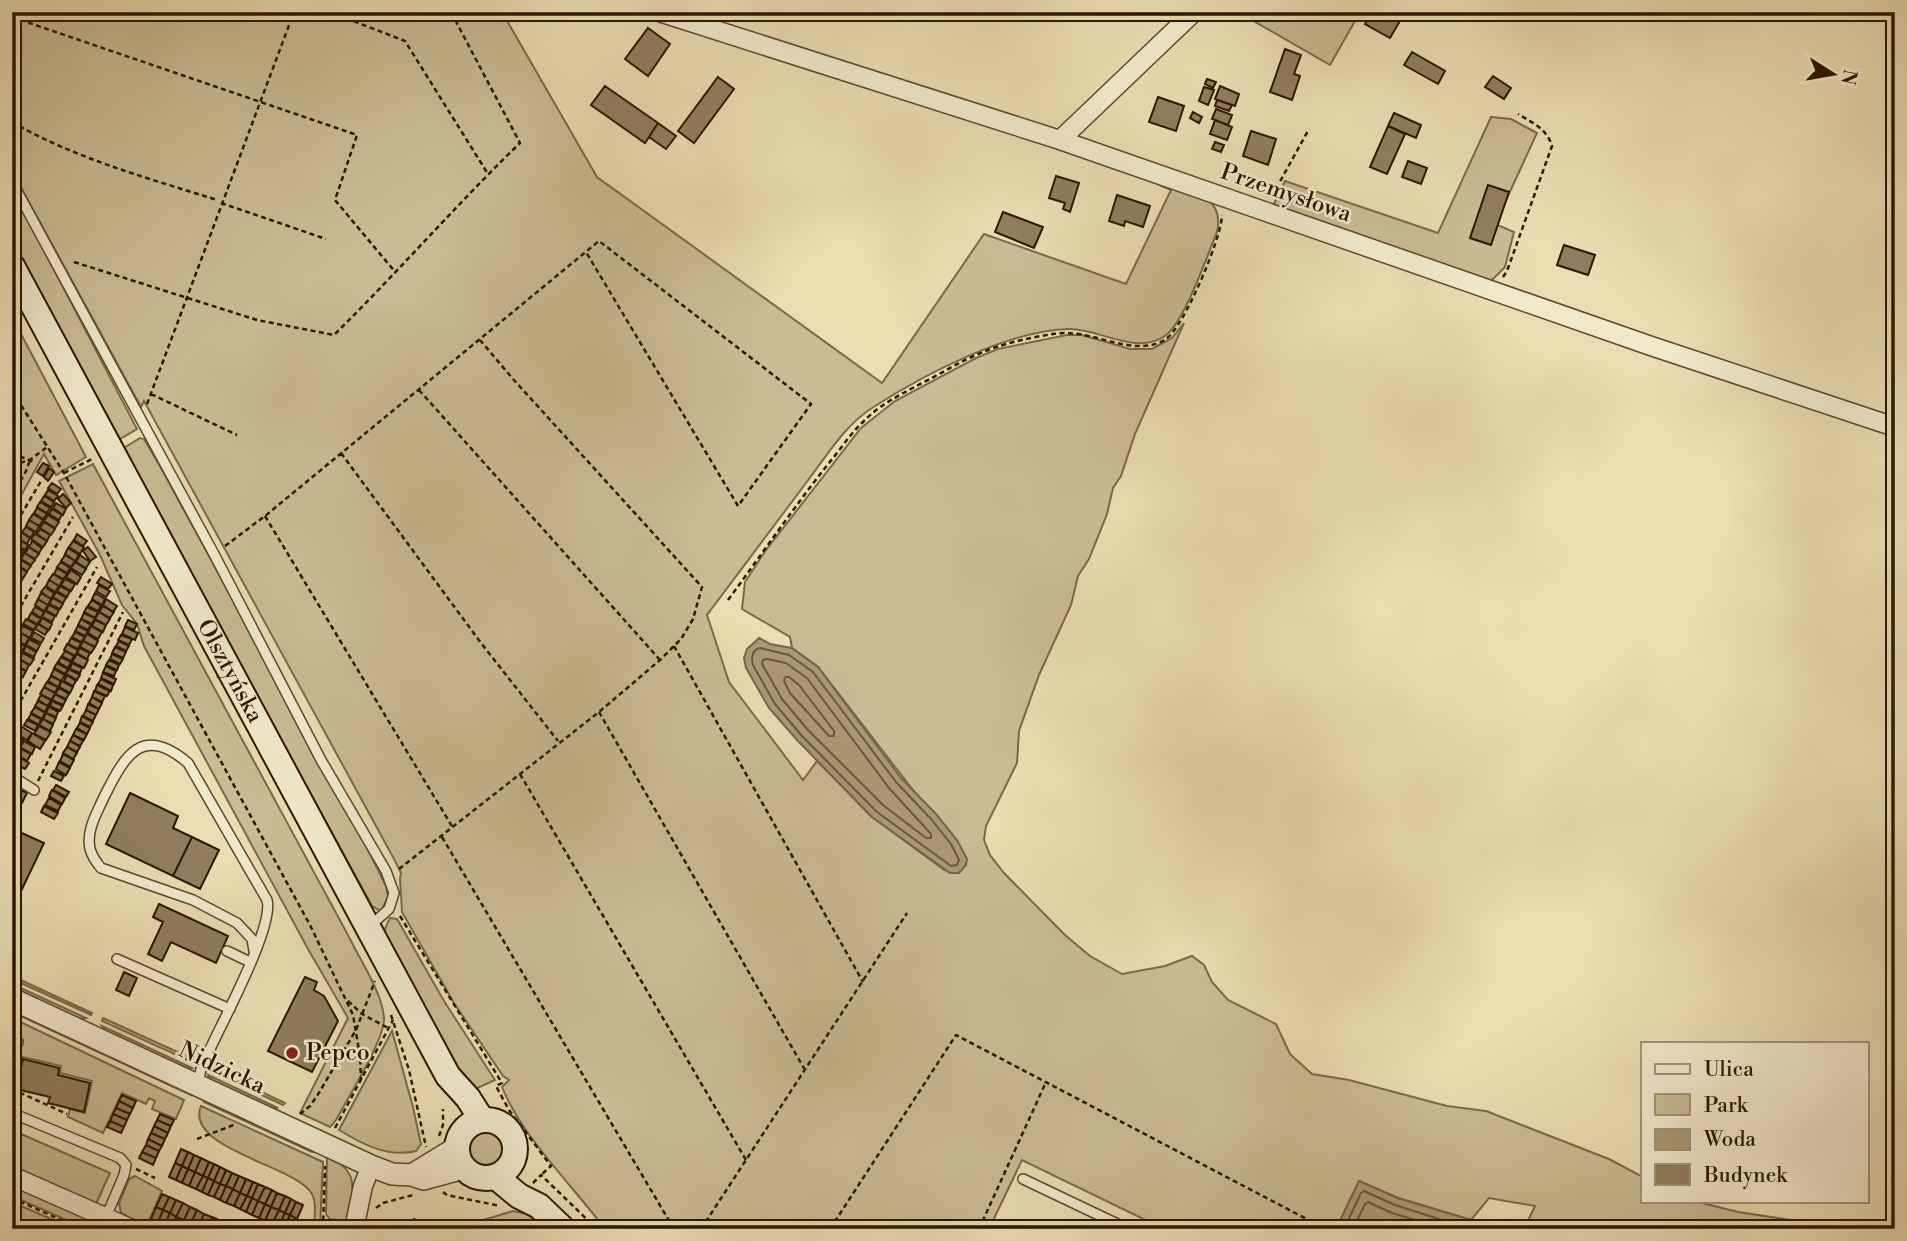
<svg xmlns="http://www.w3.org/2000/svg" width="1907" height="1241" viewBox="0 0 1907 1241" font-family="'Libre Bodoni',serif">
  <style>
    .green { fill: #c9bb93; stroke: #7c684a; stroke-width: 2 }
    .water { fill: #aa9975; stroke: #796447; stroke-width: 2 }
    .lines { fill: none; stroke-linecap: round; stroke-linejoin: round }
    .shore { stroke: #6c563b; stroke-width: 2 }
    .building { fill: #907d5d; stroke: #2f1401; stroke-width: 2 }
    .service-casing { stroke: #5e462d; stroke-width: 12 }
    .minor-casing { stroke: #5e462d; stroke-width: 21 }
    .tertiary-casing { stroke: #5e462d; stroke-width: 24 }
    .secondary-casing { stroke: #2f1401; stroke-width: 28 }
    .path { stroke: #2f1401; stroke-width: 2.5; stroke-dasharray: 5 3.5; stroke-linecap: butt }
    .service { stroke: #f1e9cc; stroke-width: 9 }
    .minor { stroke: #f1e9cc; stroke-width: 18 }
    .tertiary { stroke: #f1e9cc; stroke-width: 21 }
    .secondary { stroke: #f1e9cc; stroke-width: 24 }
    .poi-dot { fill: #8f2418; stroke: #f1e9cc; stroke-width: 2.5 }
    .labels { text-anchor: middle; dominant-baseline: central; stroke-width: 5; stroke-linejoin: round; paint-order: stroke }
    .street-label { font-size: 23px; fill: #2f1401; stroke: #f1e9cc }
    .poi-label { font-size: 23px; fill: #2f1401; stroke: #f1e9cc; text-anchor: start }
  </style>
  <rect width="100%" height="100%" fill="#e9ddb1"/>
  <filter id="stains"><feTurbulence type="fractalNoise" baseFrequency=".00286" numOctaves="4"/><feColorMatrix values="0 0 0 0 .2 0 0 0 0 .09 0 0 0 0 .02 0 0 0 .5 -.17"/></filter>
  <radialGradient id="worn" r=".72"><stop offset=".6" stop-color="#630" stop-opacity="0"/><stop offset="1" stop-color="#630" stop-opacity=".3"/></radialGradient>
  <path class="green" d="M12,12H502L597,177L882,383L984,234L1126,284L1171,190L1157,184L1158,180C1186,190 1226,193 1217,232C1207,256 1184,323 1165,336C1135,356 1100,328 1068,329C1007,331 923,375 872,408C844,426 826,457 806,483C773,527 740,571 707,615L729,682L803,780L817,761L872,817L943,869L916,794L818,667L792,648L790,637L742,609L745,582L766,550L861,428L895,401L976,358L998,349L1067,335H1082L1130,349H1152L1172,338L1184,323L1135,434L1121,476L1113,488L1107,514L1089,559L1078,576L1071,605L1039,675L1019,731L1017,763L986,826L984,840L990,855L1004,873L1065,935L1090,956L1122,974L1165,966L1192,956L1204,965L1212,982L1228,1000L1276,1024L1290,1054L1312,1074L1349,1080L1447,1106L1486,1111L1609,1159L1643,1177V1201H1694L1738,1212L1850,1229H1524L1535,1206L1489,1198L1471,1220L1398,1198L1359,1181L1336,1229H1164L1022,1160L989,1229H608L598,1220C567,1180 520,1133 502,1087L509,1080L503,1076L454,1003L402,912L400,879L401,873L394,859L144,401L141,407L12,171Z
    M1238,12H1339L1355,21L1330,65Z
    M1491,117L1511,119L1537,133L1495,224L1514,232L1505,267L1491,281L1272,208L1285,181L1438,233Z
    M12,189L137,429L118,440L12,247Z
    M12,317L86,457L56,475L44,454L12,512Z
    M140,438L144,439L161,468L356,826L386,886L388,897L381,911L372,906L122,449Z
    M93,464L349,937C361,962 381,990 384,1017C386,1038 347,1099 336,1120L330,1127L300,1113L348,1018L308,949L144,646L137,624L122,605L100,555L59,481Z
    M390,918L397,919L444,1001L495,1080L471,1091L426,1014L384,931Z
    M12,976L92,1013L91,1015L12,979Z
    M12,984L86,1018C71,1022 28,996 12,988Z
    M12,1005L190,1091L191,1095L12,1012Z
    M12,1018L184,1100L176,1119L152,1109L155,1101L149,1098L146,1104L122,1093L103,1133L68,1117L70,1109L85,1113L92,1081L60,1073L61,1066L23,1057L15,1089L12,1088V1064L23,1040L12,1035Z
    M103,1018L195,1060L194,1063L102,1021Z
    M102,1026L192,1068L185,1069L106,1032Z
    M392,1031L413,1107L421,1144L416,1151C388,1158 362,1144 339,1130Z
    M209,1067L285,1103L283,1105L208,1070Z
    M208,1075L278,1108H269L212,1082Z
    M206,1100L315,1152H312L204,1102Z
    M201,1106L323,1162L320,1229H314C314,1217 318,1201 310,1191C290,1165 184,1147 201,1106Z
    M12,1130L110,1173L96,1204L12,1167Z
    M467 1149a18 18 0 1 1 36 0a18 18 0 1 1-36 0Z
    M327,1154C361,1175 353,1186 347,1221L330,1219L326,1214Z
    M135,1176L162,1191L149,1221L143,1225L121,1213L119,1203L129,1179Z
    M12,1183L117,1229H87L12,1196Z
    M12,1202L74,1229H25L12,1224Z
    M513,1211L527,1214L546,1229H465L480,1221Z"/>
  <path class="water" d="M759,638L770,644L792,648L818,667L901,778L936,814L957,840L967,859L966,865L959,873H950L872,817L797,740L769,708L746,668L744,658L747,649Z
    M1359,1181L1398,1198L1471,1220L1481,1229H1336Z"/>
  <g class="lines">
    <path class="shore" d="M760,648L789,655L813,672L896,782L931,819L951,844L959,860L957,865L951,866L877,812L802,736L775,704L753,665C751,658 752,650 760,648Z
      M767,659L786,663L807,678L889,788L931,834V838H926L883,805L808,730L782,699L762,664L763,660Z
      M785,677H789L799,685L834,731V736H829L790,693L784,681Z
      M1344,1229L1361,1193L1364,1191L1395,1205L1470,1229
      M1353,1229L1365,1204L1368,1202L1392,1213L1445,1229"/>
  </g>
  <path class="building" d="M1372,12H1402L1404,14L1390,38L1365,24Z
    M648,28L670,44L648,76L625,59Z
    M1285,49L1301,55L1294,74L1300,76L1292,100L1270,92Z
    M1412,52L1445,71L1438,84L1404,65Z
    M1493,76L1511,88L1504,99L1485,87Z
    M718,77L734,89L694,143L678,131Z
    M1207,79L1216,82L1213,88L1205,84Z
    M605,86L658,123L645,143L591,105Z
    M1220,86L1239,94L1235,106L1215,99Z
    M1204,87L1214,90L1208,105L1199,101Z
    M1158,97L1184,106L1176,131L1149,122Z
    M1217,100L1232,105L1229,111L1215,106Z
    M1216,109L1232,115L1228,125L1212,119Z
    M1193,112L1202,117L1199,123L1190,118Z
    M1394,113L1421,125L1416,138L1388,126Z
    M1215,120L1232,127L1227,140L1210,134Z
    M658,123L676,136L666,149L649,137Z
    M1388,126L1405,134L1387,174L1370,167Z
    M1251,131L1276,139L1268,165L1243,156Z
    M1215,142L1224,145L1221,152L1212,149Z
    M1408,161L1427,168L1421,184L1402,177Z
    M1056,176L1079,183L1070,212L1063,209L1065,203L1049,198Z
    M1488,185L1509,192L1491,245L1470,238Z
    M1117,195L1150,206L1143,227L1125,221L1124,226L1109,221Z
    M1003,212L1043,227L1034,248L995,232Z
    M1564,245L1595,255L1588,275L1557,265Z
    M43,463L49,466L43,476L37,472Z
    M49,468L54,472L48,481L44,477Z
    M52,483L61,489L57,494L48,488Z
    M48,490L58,496L54,501L45,495Z
    M63,494L71,503L66,508L58,499Z
    M44,496L54,502L51,507L41,501Z
    M40,502L50,508L47,513L37,507Z
    M56,503L66,509L63,515L53,508Z
    M37,508L47,514L43,519L34,513Z
    M52,509L62,515L59,520L49,514Z
    M33,514L43,520L39,526L29,520Z
    M48,515L59,522L55,528L44,521Z
    M29,520L39,526L36,532L26,526Z
    M44,522L55,529L51,535L40,528Z
    M26,527L34,532L31,538L22,532Z
    M40,529L50,535L47,541L37,534Z
    M22,533L30,538L27,544L18,538Z
    M35,534L47,541L43,547L31,539Z
    M77,534L87,541L83,546L74,540Z
    M18,539L28,545L25,550L14,544Z
    M32,541L42,548L39,553L29,547Z
    M73,541L84,547L80,554L69,547Z
    M15,545L24,551L21,557L12,551Z
    M29,547L39,554L35,559L25,553Z
    M88,547L96,557L90,561L83,551Z
    M68,548L79,555L75,561L65,554Z
    M12,552L20,557L17,563L12,560Z
    M25,553L35,560L31,565L21,559Z
    M65,555L75,561L71,567L61,561Z
    M80,555L90,562L86,568L76,562Z
    M21,560L31,566L27,571L17,565Z
    M61,562L70,568L67,573L57,567Z
    M75,562L86,569L82,575L71,568Z
    M17,566L27,572L23,578L13,571Z
    M57,568L67,574L63,579L54,574Z
    M71,570L81,577L77,584L66,577Z
    M14,572L23,578L20,584L12,579Z
    M53,574L63,580L59,586L49,580Z
    M101,577L112,584L108,589L97,583Z
    M65,579L75,584L71,591L61,585Z
    M49,580L59,586L55,592L46,586Z
    M99,585L110,591L106,597L96,591Z
    M60,586L70,591L67,597L57,591Z
    M45,587L54,593L51,599L41,592Z
    M56,592L66,598L63,603L53,597Z
    M41,593L51,599L48,605L38,599Z
    M95,593L105,599L102,605L92,599Z
    M53,598L63,604L60,609L49,604Z
    M38,599L48,605L44,611L35,605Z
    M106,599L117,606L113,612L103,605Z
    M92,600L101,606L98,611L88,606Z
    M49,605L59,610L56,616L46,610Z
    M103,606L114,612L110,618L99,612Z
    M35,607L44,612L41,618L32,612Z
    M87,607L98,612L95,618L84,612Z
    M45,611L55,616L52,622L42,617Z
    M99,612L110,619L106,625L95,619Z
    M31,613L41,619L37,624L28,619Z
    M84,613L95,618L92,624L81,619Z
    M42,618L52,624L49,630L39,624Z
    M26,619L37,625L34,630L23,624Z
    M81,619L91,625L88,630L78,625Z
    M95,620L106,625L103,632L92,626Z
    M128,620L137,624L134,630L125,626Z
    M38,624L48,630L45,635L35,629Z
    M23,626L33,631L30,638L19,632Z
    M78,626L88,631L85,636L75,631Z
    M91,626L102,632L98,639L88,633Z
    M125,627L138,633L135,640L122,634Z
    M19,632L29,638L25,645L15,639Z
    M34,632L44,638L41,643L31,638Z
    M75,632L85,637L81,642L72,637Z
    M87,634L98,641L95,647L83,641Z
    M121,635L132,639L129,645L118,640Z
    M71,638L81,643L78,649L68,644Z
    M29,639L40,645L37,651L26,645Z
    M15,641L25,646L22,651L12,646Z
    M83,641L95,647L91,653L80,647Z
    M119,641L129,646L126,651L116,646Z
    M67,644L78,650L75,656L64,650Z
    M26,646L36,652L34,657L23,652Z
    M115,647L126,652L123,658L112,653Z
    M12,648L22,652L19,658L12,655Z
    M80,648L90,653L87,659L77,653Z
    M65,651L74,656L71,661L62,656Z
    M23,653L34,659L30,665L19,659Z
    M77,654L88,660L84,668L72,662Z
    M112,654L123,659L120,664L110,659Z
    M61,657L71,662L68,668L58,662Z
    M19,659L29,665L26,671L16,665Z
    M109,660L119,665L117,670L106,665Z
    M57,663L68,669L65,674L54,668Z
    M72,663L82,668L80,673L70,669Z
    M16,666L26,671L23,677L13,671Z
    M106,666L116,671L114,676L103,672Z
    M54,669L65,675L61,681L51,675Z
    M69,669L80,675L77,680L66,674Z
    M12,672L22,677L19,683L12,680Z
    M103,673L116,679L114,684L101,678Z
    M67,675L76,681L73,686L64,681Z
    M51,676L61,681L58,687L48,681Z
    M101,679L113,685L111,691L98,684Z
    M62,681L73,687L70,693L59,687Z
    M47,682L58,687L55,693L44,687Z
    M97,685L110,691L107,696L95,691Z
    M44,687L55,693L52,700L40,694Z
    M59,688L69,694L66,699L55,694Z
    M94,691L105,696L102,702L92,697Z
    M55,694L66,700L63,705L52,700Z
    M41,695L51,700L48,706L38,700Z
    M92,697L102,703L99,709L89,703Z
    M38,701L48,706L45,712L35,706Z
    M52,701L63,706L60,711L50,706Z
    M88,704L99,709L96,715L86,710Z
    M35,707L45,713L42,719L31,713Z
    M49,707L58,712L56,717L46,713Z
    M86,710L96,715L93,721L83,716Z
    M46,713L56,718L53,724L43,719Z
    M31,714L41,719L39,725L28,719Z
    M82,716L93,722L90,727L80,722Z
    M43,719L53,725L50,731L39,725Z
    M27,720L38,725L35,731L24,725Z
    M80,723L90,728L87,734L77,728Z
    M19,725L32,733L27,740L15,733Z
    M39,726L51,732L46,740L34,734Z
    M76,729L87,734L84,740L73,735Z
    M32,733L45,741L40,749L28,741Z
    M14,735L23,740L20,747L12,743Z
    M73,735L83,741L80,746L70,741Z
    M24,741L35,747L32,754L20,747Z
    M70,741L80,747L77,752L67,747Z
    M12,743L20,748L16,754L12,752Z
    M67,747L77,753L73,759L63,753Z
    M20,748L31,754L27,761L16,755Z
    M63,754L74,760L70,767L60,761Z
    M16,755L29,763L25,769L12,762Z
    M59,762L70,768L66,775L56,769Z
    M54,771L64,776L61,781L51,776Z
    M56,785L69,792L66,797L53,790Z
    M15,787L20,790L14,801L12,793Z
    M21,790L27,793L22,803L16,801Z
    M52,790L65,798L62,804L49,796Z
    M130,793L178,816L173,828L192,837L173,876L106,844Z
    M49,798L61,805L58,811L45,805Z
    M44,806L58,813L54,819L41,812Z
    M15,830L44,843L12,910V836Z
    M192,837L219,850L200,889L173,876Z
    M159,904L228,936L216,963L171,942L162,961L148,954L163,922L153,917Z
    M124,972L137,978L129,996L116,990Z
    M305,977L317,982L314,990L324,996L338,1021L312,1072L268,1051Z
    M23,1059L59,1068L58,1075L90,1083L84,1112L48,1103L50,1097L16,1089Z
    M122,1095L136,1101L133,1108L119,1101Z
    M119,1101L133,1108L130,1114L116,1108Z
    M116,1108L130,1114L127,1120L113,1114Z
    M113,1114L127,1120L124,1127L110,1121Z
    M160,1114L174,1120L171,1126L157,1120Z
    M157,1120L171,1126L168,1133L154,1126Z
    M110,1121L124,1127L121,1133L107,1127Z
    M154,1126L168,1133L165,1139L151,1133Z
    M151,1133L165,1139L162,1146L148,1139Z
    M148,1139L162,1146L159,1151L146,1145Z
    M146,1145L159,1151L156,1158L142,1152Z
    M181,1149L188,1152L182,1166L175,1163Z
    M142,1152L156,1158L153,1165L139,1158Z
    M188,1152L194,1155L188,1169L182,1166Z
    M194,1155L201,1158L195,1172L188,1169Z
    M201,1158L209,1162L203,1176L195,1172Z
    M209,1162L214,1164L208,1178L203,1176Z
    M175,1163L182,1166L176,1180L169,1177Z
    M214,1164L220,1167L214,1181L208,1178Z
    M182,1166L188,1169L182,1183L176,1180Z
    M220,1167L226,1170L220,1184L214,1181Z
    M188,1169L195,1172L189,1186L182,1183Z
    M226,1170L232,1173L226,1186L220,1184Z
    M195,1172L203,1176L196,1189L189,1186Z
    M232,1173L239,1176L233,1189L226,1186Z
    M203,1176L208,1178L202,1192L196,1189Z
    M239,1176L246,1179L240,1193L233,1189Z
    M208,1178L214,1181L208,1195L202,1192Z
    M246,1179L253,1182L247,1196L240,1193Z
    M214,1181L220,1184L214,1197L208,1195Z
    M253,1182L258,1184L252,1198L247,1196Z
    M220,1184L226,1186L220,1200L214,1197Z
    M258,1184L265,1187L258,1201L252,1198Z
    M226,1186L233,1189L226,1203L220,1200Z
    M265,1187L272,1190L265,1204L258,1201Z
    M233,1189L240,1193L234,1206L226,1203Z
    M272,1190L277,1193L271,1207L265,1204Z
    M240,1193L247,1196L240,1209L234,1206Z
    M277,1193L285,1196L279,1210L271,1207Z
    M162,1194L169,1197L163,1210L156,1207Z
    M247,1196L252,1198L246,1212L240,1209Z
    M285,1196L291,1199L285,1213L279,1210Z
    M169,1197L176,1200L170,1213L163,1210Z
    M252,1198L258,1201L252,1215L246,1212Z
    M291,1199L296,1202L290,1215L285,1213Z
    M176,1200L183,1203L176,1217L170,1213Z
    M258,1201L265,1204L259,1218L252,1215Z
    M296,1202L303,1205L297,1219L290,1215Z
    M183,1203L190,1207L184,1220L176,1217Z
    M265,1204L271,1207L265,1221L259,1218Z
    M156,1207L163,1210L158,1222L151,1219Z
    M190,1207L197,1210L191,1223L184,1220Z
    M271,1207L279,1210L272,1224L265,1221Z
    M163,1210L170,1213L164,1226L158,1222Z
    M197,1210L204,1214L198,1227L191,1223Z
    M279,1210L285,1213L278,1227L272,1224Z
    M170,1213L176,1217L171,1229L164,1226Z
    M285,1213L290,1215L283,1229L278,1227Z
    M204,1214L212,1217L206,1229H203L198,1227Z
    M290,1215L297,1219L292,1229H284Z
    M176,1217L184,1220L181,1229H171Z
    M212,1217L219,1220L215,1229H206Z
    M414,1219L435,1229H409Z
    M184,1220L191,1223L189,1229H181Z"/>
  <g class="lines">
    <defs>
      <path id="service" d="M12,182L214,554L321,760L386,871L394,893L389,909L370,926
        M12,776L34,790
        M227,951L250,962
        M117,959L230,1009
        M12,1054L18,1042
        M198,1084L201,1069C214,1036 275,929 267,900L188,763C142,724 125,755 104,797C97,813 86,830 90,849C92,856 96,862 101,868L193,900L237,923L252,939L254,951
        M12,1113L120,1158L126,1165L124,1175L106,1217
        M1023,1179L1128,1229"/>
      <path id="minor" d="M659,12L1060,140L1651,346L1895,427
        M1060,140L1194,12
        M12,1176L132,1229
        M354,1229L363,1186L371,1166"/>
      <path id="tertiary" d="M12,999L371,1166L392,1174L412,1175L424,1179L464,1168
        M412,1175L456,1148"/>
      <g id="secondary">
        <path id="s1" d="M12,266L448,1076L468,1098L482,1120"/>
        <circle cx="486" cy="1149" r="29"/>
        <path d="M496,1177L519,1196L539,1206L563,1229"/>
      </g>
    </defs>
    <use href="#service" class="service-casing"/>
    <use href="#minor" class="minor-casing"/>
    <use href="#tertiary" class="tertiary-casing"/>
    <use href="#secondary" class="secondary-casing"/>
    <path class="path" d="M330,12L405,41L488,174
      M12,17L357,135L335,200L396,273
      M12,122C76,159 148,178 217,200
      M1272,196L1309,129
      M221,203L326,239
      M74,262L257,320L334,335C397,273 456,205 520,143L451,12
      M1503,277L1507,271L1552,146C1547,129 1533,123 1518,114
      M419,390L660,660
      M12,391L64,473L311,927L353,1015L360,1056L361,1079
      M151,394L237,435
      M147,404L294,12
      M12,453L34,462
      M341,453L481,643L558,741
      M12,465L30,460L47,447
      M64,473L92,459
      M12,496L26,471L30,460
      M265,516L453,828
      M12,530L41,481
      M225,546L265,516L599,241L811,404L738,506L586,252
      M728,600C762,554 794,507 829,463C840,450 850,434 863,422C879,405 900,395 920,384C939,375 957,363 976,355C1000,344 1028,338 1053,334C1092,327 1133,360 1166,339C1184,327 1222,237 1222,215
      M12,621L73,517
      M674,646L863,982
      M599,712L805,1070
      M12,716L97,567
      M520,774L746,1160
      M38,781L123,612
      M442,837L674,1229
      M399,869L599,712L660,660L681,639L693,619L702,587L513,379L480,340
      M400,916L502,1083L496,1086L509,1110L551,1166L542,1174
      M348,1001L362,1014L388,1028
      M391,1015L409,1070L426,1147
      M12,1089L67,1114
      M300,1114L310,1106L317,1096L356,1030L375,981
      M335,1128L393,1020
      M439,1136L443,1125V1109
      M197,1139L236,1124
      M136,1169L155,1178
      M533,1183L541,1175L597,1229
      M443,1192L447,1195L500,1206
      M12,1198L81,1229
      M376,1208L383,1203L413,1195
      M324,1223L338,1225
      M323,1229L325,1166
      M701,1229L907,913
      M830,1229L956,1035L1318,1225
      M979,1229L1046,1082"/>
    <use href="#service" class="service"/>
    <use href="#minor" class="minor"/>
    <use href="#tertiary" class="tertiary"/>
    <use href="#secondary" class="secondary"/>
  </g>
  <circle class="poi-dot" cx="292" cy="1053" r="7"/>
  <g class="labels">
    <g class="street-label">
      <text transform="translate(1286 193) rotate(19)">Przemysłowa</text>
      <text stroke="none"><textPath href="#s1" startOffset="460">Olsztyńska</textPath></text>
      <text transform="translate(222 1068) rotate(25)">Nidzicka</text>
    </g>
    <g class="poi-label">
      <text x="306" y="1053">Pepco</text>
    </g>
  </g>
  <rect width="1907" height="1241" fill="none" stroke="#e9ddb1" stroke-width="42"/>
  <rect x="14" y="14" width="1879" height="1213" fill="none" stroke="#2f1401" stroke-width="3.5"/>
  <rect x="21" y="21" width="1865" height="1199" fill="none" stroke="#2f1401" stroke-width="2"/>
  <rect x="1641" y="1042" width="228" height="161" fill="#f1e9cc" stroke="#a3947b" stroke-width="2"/>
  <rect x="1655" y="1064" width="35" height="10" fill="#f1e9cc" stroke="#a3947b" stroke-width="2"/>
  <text x="1704" y="1076" font-size="21" fill="#2f1401">Ulica</text>
  <rect x="1655" y="1094" width="35" height="21" fill="#c9bb93" stroke="#a3947b" stroke-width="2"/>
  <text x="1704" y="1112" font-size="21" fill="#2f1401">Park</text>
  <rect x="1655" y="1129" width="35" height="21" fill="#aa9975" stroke="#a3947b" stroke-width="2"/>
  <text x="1704" y="1146" font-size="21" fill="#2f1401">Woda</text>
  <rect x="1655" y="1164" width="35" height="21" fill="#907d5d" stroke="#a3947b" stroke-width="2"/>
  <text x="1704" y="1182" font-size="21" fill="#2f1401">Budynek</text>
  <g transform="translate(1833 74) rotate(101)" stroke="#f1e9cc" stroke-width="5" paint-order="stroke">
  <path d="M0-5L12 26L0 18L-12 26Z" fill="#2f1401"/>
  <text y="-10" font-size="19" font-weight="bold" text-anchor="middle" fill="#2f1401">N</text>
  </g>
  <rect width="100%" height="100%" filter="url(#stains)"/>
  <rect width="100%" height="100%" fill="url(#worn)"/>
</svg>
